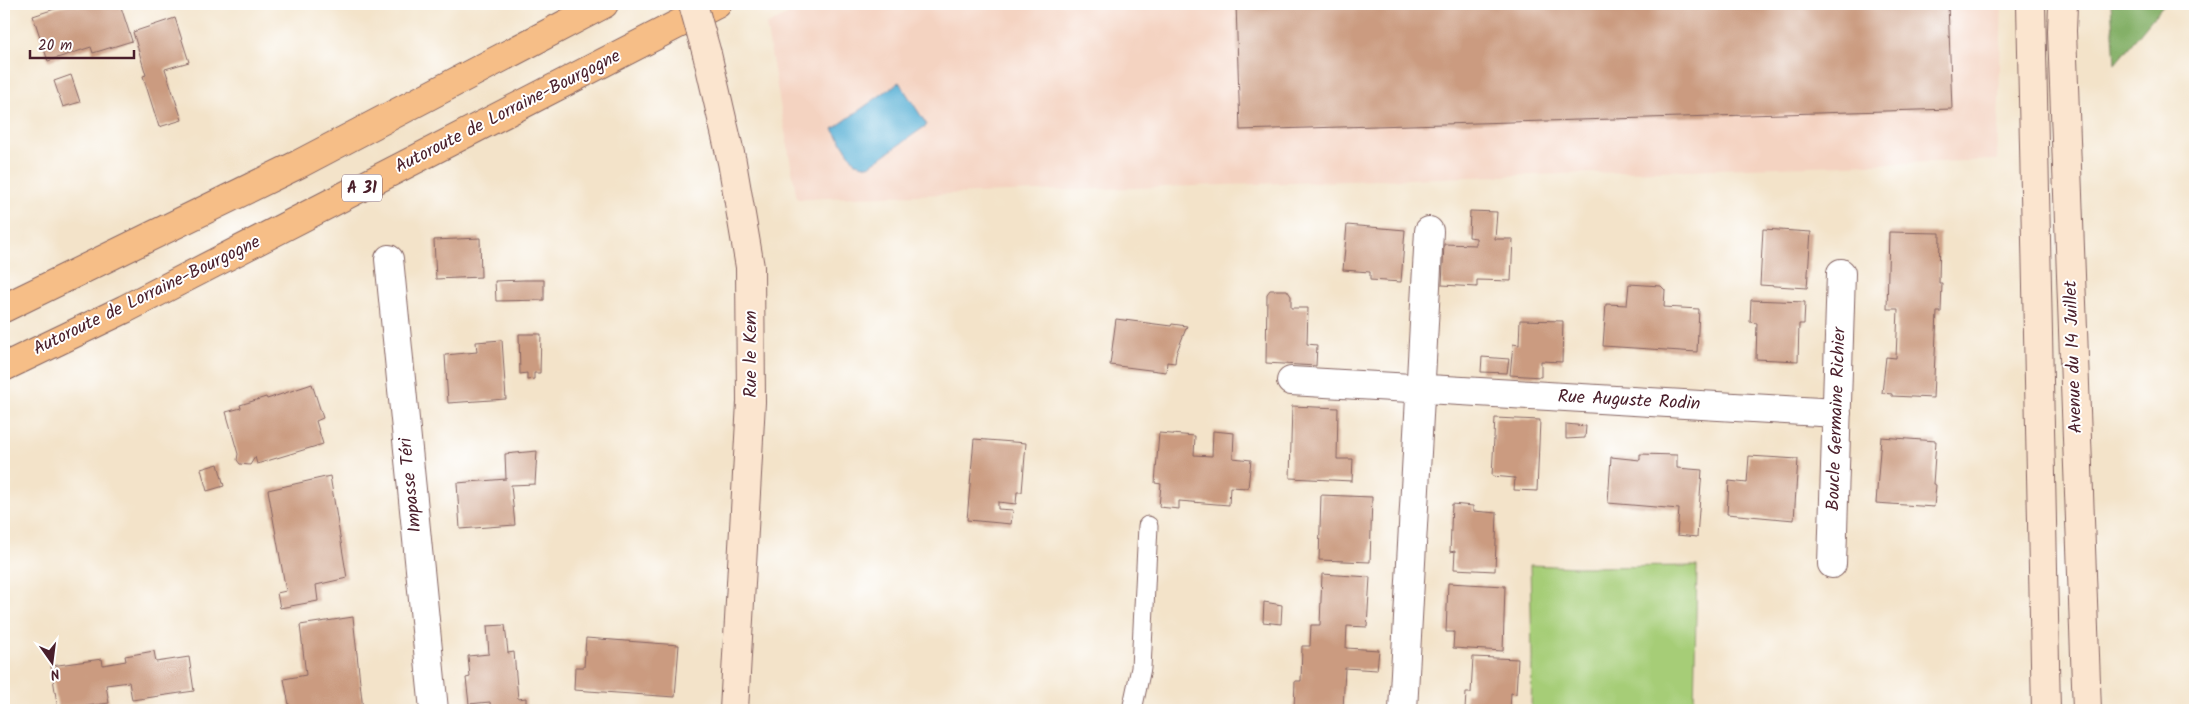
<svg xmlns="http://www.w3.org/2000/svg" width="2199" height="714" viewBox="0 0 2199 714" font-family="Kalam,sans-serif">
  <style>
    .built { fill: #f4d3c1 }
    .green { fill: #a6cd77; stroke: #787651 }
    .forest { fill: #84b068; stroke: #67684a }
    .water { fill: #58b0d5; stroke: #516880 }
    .building { fill: #cb9b80 }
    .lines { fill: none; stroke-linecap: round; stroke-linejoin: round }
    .lane-casing { stroke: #856462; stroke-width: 21 }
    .street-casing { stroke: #856462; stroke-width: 30 }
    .secondary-casing { stroke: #856462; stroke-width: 30 }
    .highway-casing { stroke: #856462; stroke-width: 30 }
    .lane { stroke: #fff; stroke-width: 19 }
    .street { stroke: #fff; stroke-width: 28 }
    .secondary { stroke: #fbe5cf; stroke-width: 28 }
    .highway { stroke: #f6be87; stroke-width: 28 }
    .secondary-bridge-casing { stroke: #856462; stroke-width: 30; stroke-linecap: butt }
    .secondary-bridge { stroke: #fbe5cf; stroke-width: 28 }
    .labels { text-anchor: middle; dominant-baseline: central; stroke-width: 4; stroke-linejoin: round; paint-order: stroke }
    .shield { fill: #fff; stroke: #80626b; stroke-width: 1 }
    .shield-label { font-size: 16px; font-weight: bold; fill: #4a1f2b }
    .street-label { font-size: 18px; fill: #4a1f2b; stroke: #fff }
  </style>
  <rect width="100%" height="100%" fill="#fff"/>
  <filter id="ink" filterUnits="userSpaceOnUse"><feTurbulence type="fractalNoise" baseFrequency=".02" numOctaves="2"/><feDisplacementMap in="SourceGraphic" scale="10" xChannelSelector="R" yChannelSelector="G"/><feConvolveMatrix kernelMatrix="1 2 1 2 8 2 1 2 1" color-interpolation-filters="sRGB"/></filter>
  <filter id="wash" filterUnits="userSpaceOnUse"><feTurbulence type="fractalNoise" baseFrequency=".0096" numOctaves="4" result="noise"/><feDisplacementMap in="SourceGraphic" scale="20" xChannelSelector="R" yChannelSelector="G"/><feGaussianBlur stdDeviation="1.12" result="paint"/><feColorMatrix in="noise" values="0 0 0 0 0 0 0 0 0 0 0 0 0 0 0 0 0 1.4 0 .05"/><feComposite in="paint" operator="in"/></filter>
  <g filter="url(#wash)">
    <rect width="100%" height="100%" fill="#f3e3c9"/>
    <path class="built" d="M809,4H2002L1997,160L797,199L766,25Z"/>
    <path class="green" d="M1530,565L1579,567L1697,566L1694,710H1531L1532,657Z"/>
    <path class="forest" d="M2111,4H2164L2115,64Z"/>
    <path class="water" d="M899,82L927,125L869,166L855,163L833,129Z"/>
    <g id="blocks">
      <path class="building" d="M70,4H77L78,7L89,4H120L132,41L93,53L91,47L48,61L33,16Z
        M1236,4H1948L1952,109L1240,130Z
        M175,18L189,62L165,69L182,120L159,127L143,76L146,75L133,32Z
        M71,75L80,102L63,107L54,81Z
        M1470,211L1497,212L1495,239H1513L1511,281L1477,280V287L1442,285L1444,244L1476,245V238L1469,237Z
        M1347,225L1405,230L1401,282L1370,280V272L1343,270Z
        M1763,229L1811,232L1807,288L1760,285Z
        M1889,232L1940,233L1939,283H1942L1941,312H1937L1933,398L1892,396V394L1882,393L1886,357L1896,358L1898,309H1887Z
        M480,238L481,277L436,279L434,240Z
        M524,280H544V300L496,301L495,281Z
        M1629,284L1661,286L1665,290L1664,307L1699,309L1697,352L1603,346L1606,304L1627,305Z
        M1270,290H1287L1291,296V308H1308L1307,344L1317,345L1316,366L1266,363L1267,294Z
        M1751,300L1805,302L1804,324H1799L1798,361L1756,359L1757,323L1750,322Z
        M1116,319L1171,326L1172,324L1187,326L1176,354L1175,363L1167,362L1166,372L1110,365Z
        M1520,320L1563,321L1562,362L1541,361V377L1510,375L1513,344L1519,345Z
        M519,334H541L540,373H534V379L527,380V373L520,374Z
        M502,340L506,399L448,403L445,355L477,352L476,342Z
        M1482,357L1509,359L1507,373L1481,372Z
        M312,384L323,418L316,421L323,444L257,464L255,457L250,465L240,464L237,460L238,454L226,412L241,408L240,405L266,397L267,399Z
        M1292,406L1338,408L1337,459H1353L1352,481L1290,478Z
        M1495,418L1540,420L1537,491L1514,490L1515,478L1492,476Z
        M1566,424L1586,426L1585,438L1566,439Z
        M1213,431L1234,433L1233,458L1251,460L1248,488L1230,487L1229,505L1179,501V509L1159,507L1161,484L1155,483L1159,433L1195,436L1194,455L1212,456Z
        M1881,437L1936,441L1933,484L1936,485L1934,507L1876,503Z
        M974,439L1026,443L1022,492H1017L1016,504L998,502V509L1013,510L1011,524L967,520Z
        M537,451L535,484L511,485L515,525L460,529L457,483L506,479L505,454Z
        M1640,454L1677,455V468L1702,470L1697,537L1677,535L1679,509L1608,503L1611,457L1640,460Z
        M1749,456L1798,459L1794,520L1727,514L1729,481L1747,483Z
        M218,464L224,486L207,491L201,469Z
        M330,476L347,578L316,585L318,601L280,608L277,593L286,591L268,490Z
        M1321,495L1372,497L1370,562L1319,560Z
        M1452,504L1473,506V511L1497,513L1495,571L1454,569L1455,551L1450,552Z
        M1322,574L1370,577L1367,627L1347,626L1346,648L1379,650L1377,670L1345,668L1343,710H1294L1295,681H1301L1302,646H1310L1311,625H1320Z
        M1448,583L1505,586L1503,651L1453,648L1454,632H1446Z
        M1264,602L1282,605L1281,624L1263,622Z
        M353,617L363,710H290L284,679L306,675L300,625Z
        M505,625L508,653L514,652L518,699L526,698V710H491L490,702L469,704L466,678L470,677L468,656L489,654L487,626Z
        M586,638L679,645L675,697L574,690L575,667H584Z
        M154,651L156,662L189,657L194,691L132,700L129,682L106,685L109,703L58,710L51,666L102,659L103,665L126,661L125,656Z
        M1473,657L1518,659L1516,694L1511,693L1510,710H1465L1466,693H1471Z"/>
    </g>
  </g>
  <g filter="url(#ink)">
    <use href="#blocks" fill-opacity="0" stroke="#856462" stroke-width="1"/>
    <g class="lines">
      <defs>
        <path id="lane" d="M1132,710L1141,668L1148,526"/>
        <path id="street" d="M389,259L434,710
          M1291,381L1837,413
          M1832,564L1841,273
          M1403,710L1429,231"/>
        <path id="secondary" d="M2031,4L2046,710
          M2063,4L2062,31L2087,710
          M707,54L732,162L750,267L751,402L734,710"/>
        <path id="highway" d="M4,308L299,164L604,4
          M4,367L125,309L717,4"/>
      </defs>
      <use href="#lane" class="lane-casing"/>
      <use href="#street" class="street-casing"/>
      <use href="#secondary" class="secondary-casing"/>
      <use href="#highway" class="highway-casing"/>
      <use href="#lane" class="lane"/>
      <use href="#street" class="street"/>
      <use href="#secondary" class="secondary"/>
      <use href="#highway" class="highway"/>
      <defs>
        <path id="secondary-bridge" d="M693,4L707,54"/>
      </defs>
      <use href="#secondary-bridge" class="secondary-bridge-casing"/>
      <use href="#secondary-bridge" class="secondary-bridge"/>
    </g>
  </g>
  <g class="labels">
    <rect class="shield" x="342" y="174.5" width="40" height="27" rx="4"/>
    <g class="shield-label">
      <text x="362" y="188">A 31</text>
    </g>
    <g class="street-label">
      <text transform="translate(508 112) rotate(-27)">Autoroute de Lorraine-Bourgogne</text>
      <text transform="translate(147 296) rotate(-26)">Autoroute de Lorraine-Bourgogne</text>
      <text transform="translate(751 354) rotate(-90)">Rue le Kem</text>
      <text transform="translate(2074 357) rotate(-92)">Avenue du 14 Juillet</text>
      <text transform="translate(1629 401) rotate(3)">Rue Auguste Rodin</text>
      <text transform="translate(1837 419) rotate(-88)">Boucle Germaine Richier</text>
      <text transform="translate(411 485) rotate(-96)">Impasse Téri</text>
    </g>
  </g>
  <rect width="2199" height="714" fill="none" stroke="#fff" stroke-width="20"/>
  <g transform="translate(52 662) rotate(166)" stroke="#ffffff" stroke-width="4" paint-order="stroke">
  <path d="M0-4L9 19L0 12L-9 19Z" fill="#4a1f2b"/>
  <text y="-8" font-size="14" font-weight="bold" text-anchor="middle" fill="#4a1f2b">N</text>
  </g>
  <path d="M30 50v8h104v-8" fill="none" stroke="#4a1f2b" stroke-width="2.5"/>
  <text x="38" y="50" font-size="15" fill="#4a1f2b" stroke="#ffffff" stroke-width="4" paint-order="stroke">20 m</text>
</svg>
